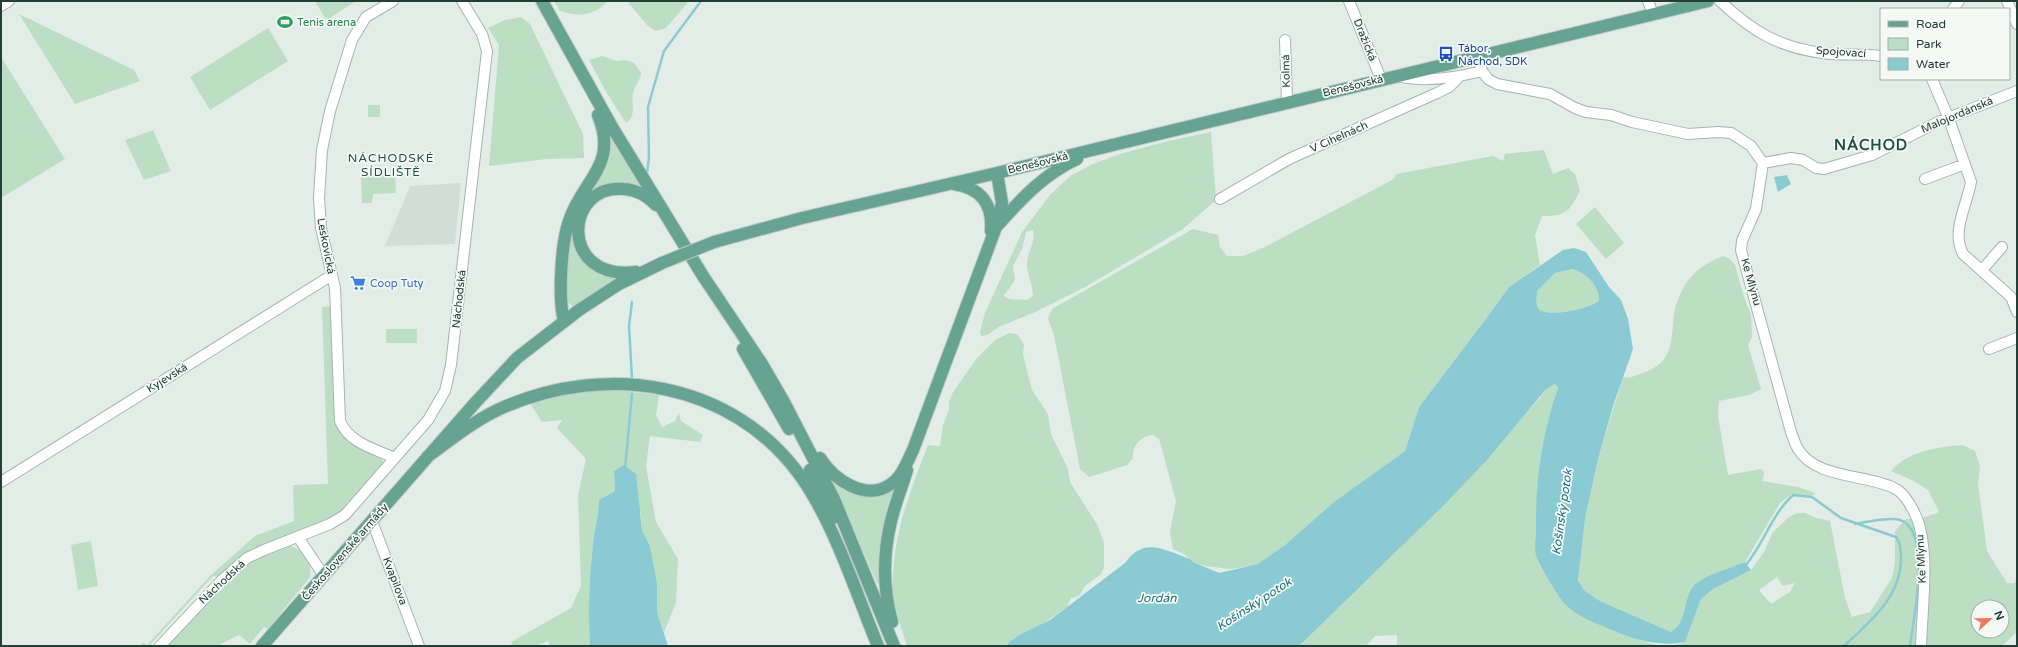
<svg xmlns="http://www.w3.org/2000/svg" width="2018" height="647" viewBox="0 0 2018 647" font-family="'Varela Round',sans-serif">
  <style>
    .built { fill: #d1ddd7 }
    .green { fill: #bcdec3; fill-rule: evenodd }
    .water { fill: #8acbd3; fill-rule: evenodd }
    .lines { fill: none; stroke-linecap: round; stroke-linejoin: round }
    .stream { stroke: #8acbd3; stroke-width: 2.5 }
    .minor-casing { stroke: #a5b5af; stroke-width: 12 }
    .major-casing { stroke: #c1c9c7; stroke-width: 14 }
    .minor { stroke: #fff; stroke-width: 10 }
    .major { stroke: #67a391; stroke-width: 12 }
    .major-bridge-casing { stroke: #c1c9c7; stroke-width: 14; stroke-linecap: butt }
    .major-bridge { stroke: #67a391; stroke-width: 12 }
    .labels { text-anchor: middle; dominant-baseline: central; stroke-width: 3.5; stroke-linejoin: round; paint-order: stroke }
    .leisure-label { font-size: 11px; fill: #27864d; stroke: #f4f9f6; text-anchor: start }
    .street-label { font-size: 11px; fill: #223f36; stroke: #f4f9f6 }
    .transit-label { font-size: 11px; fill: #164399; stroke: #f4f9f6; text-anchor: start }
    .shop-label { font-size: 11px; fill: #366cbe; stroke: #f4f9f6; text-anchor: start }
    .neighbourhood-label { font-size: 12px; letter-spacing: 1px; fill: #1e5142; stroke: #f4f9f6 }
    .water-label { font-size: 12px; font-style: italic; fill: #1b717c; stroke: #f4f9f6 }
    .district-label { font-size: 15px; font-weight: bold; letter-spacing: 1px; fill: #1e5142; stroke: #f4f9f6 }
  </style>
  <rect width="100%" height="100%" fill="#e3ede8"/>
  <path class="built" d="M461,183L455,244L385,246L410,186Z"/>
  <path class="green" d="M315,1H356L328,19L325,18Z
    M554,1H608C594,16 578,17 560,11Z
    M627,1H689L666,28L655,31L647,25Z
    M19,14L134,70L140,81L75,104Z
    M521,17L530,24L583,134L584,158L546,159L489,166L499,45L488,28L505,20Z
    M268,28L288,61L210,110L190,77Z
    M602,56L617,61L626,60L634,63L641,72C641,80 635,85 633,93C631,103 637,116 626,123L605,90L589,60Z
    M1,57L65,159L1,198Z
    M368,105H380V117H368Z
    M153,130L171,171L144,180L125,140Z
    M1211,132L1216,200L1183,229L1087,286L1035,312L999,327L987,335L981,336L980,332L985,313L1022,232L1050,195L1070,176L1093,164L1120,154L1168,141ZM1033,230C1036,243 1027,252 1027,265C1027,276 1033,284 1033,296L1027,300L1010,299L1003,296L1009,289L1015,280L1013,266L1022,249L1026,232Z
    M609,136L641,187C617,181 609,184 588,196Z
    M1544,150L1553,174L1568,168L1575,174L1580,191C1569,212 1566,216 1542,216L1535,235L1540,265L1509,287L1485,320L1419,407L1405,451L1334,502L1285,545L1257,565L1230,569L1205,566L1193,562L1184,554L1173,549L1170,532L1176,501L1159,439L1153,435C1141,436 1132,445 1133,458L1127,465L1089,477L1080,469L1054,335L1048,319L1052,309L1193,229L1218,235L1220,247L1227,256H1243L1265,247L1394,179L1396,174L1493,156L1503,161L1505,154Z
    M395,173L396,193L373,194L372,203H362L361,174Z
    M1595,207L1624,243L1606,259L1576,224Z
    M572,225C579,256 583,271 617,278L576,306H572L566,300L567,251Z
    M1723,256L1730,259L1735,265L1744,297L1751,315L1752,337L1748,345L1761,389L1749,395L1719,401L1718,416L1728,475L1761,469L1764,471V475L1762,481L1798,487L1815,493L1812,496L1792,494L1780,503L1745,562L1733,567L1685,608C1685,617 1679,627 1671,632L1600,601L1585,591L1578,581L1585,519L1598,459L1623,377C1631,379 1635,375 1643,373C1674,362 1671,341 1674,314C1675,306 1680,293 1685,285C1693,271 1708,262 1723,256Z
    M1572,269C1586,273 1599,285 1599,300C1592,309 1548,318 1539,309C1535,304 1537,297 1537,291L1555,273Z
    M330,306L335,415L382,458L384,465C368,483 348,511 327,522C319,526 310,528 301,531C270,542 242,552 219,577L213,576L149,646H140L143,642L147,645L210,576L255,536L294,521L293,485L328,484L322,307Z
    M386,329H417V343H386Z
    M1009,333L1017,334L1024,344L1023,354L1032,390L1048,414L1051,434L1068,469L1070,482L1098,526L1104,543V568L1101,574L1085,586L1079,596L1071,598L1067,607L1044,623L1020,635L1005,646H907C901,627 893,607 893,587C892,536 910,491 928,445L940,446L943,425L949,410V402L953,392L977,358L995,340Z
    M1555,384L1558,388C1539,441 1535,498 1536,554L1623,635L1659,646H1397V635L1375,636L1366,646H1299L1319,625L1396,552L1537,401L1546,389Z
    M616,390L659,395L656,415L662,427L675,421L679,413L681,421L703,435L700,442L650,436L646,466L656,522L678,559L676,603L664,632L657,612V599L650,546L642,530L641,514L614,471L615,491L599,500C599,515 594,530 593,545C589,579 588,612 590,646H550L548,641L536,646H513L511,642L571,608L581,586L578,495L586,459L557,428L562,420L542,422L530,403L568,393Z
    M1962,445L1975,451L1980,466L1978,484L1987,551L2007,583H2015L2017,575V632L2002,646H1674L1685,642L1701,599L1713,589L1751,570L1764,552L1773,532L1789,517L1797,513H1805L1816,518L1830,521L1845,598L1852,617L1870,612L1892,578L1895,562V531L1906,519H1920L1939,512L1928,490L1914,481L1891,471C1908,451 1938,447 1962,445ZM1777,577L1783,586L1795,583L1790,592L1771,604L1759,590ZM1978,607H2002V631H1978Z
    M832,482L882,493L895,489L880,583H877Z
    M91,541L98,586L78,590L71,545Z
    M286,545C303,548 313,561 310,577L268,629L264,627L250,644L239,635L217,646H167L242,565Z"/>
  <path class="water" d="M1787,175L1791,184L1778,192L1774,177Z
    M1574,248L1586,252L1609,287L1621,300L1628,319L1633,349L1614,403L1598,459L1585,519L1578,581L1585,591L1600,601L1671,632C1687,622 1683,602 1692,588C1701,576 1731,568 1745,562L1751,570L1713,589L1701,599L1685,642C1660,647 1633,640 1610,629C1595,623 1579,617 1567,606C1559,599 1539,565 1536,555C1534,548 1536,538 1536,531C1535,483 1542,433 1558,388L1555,384L1546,389L1487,460L1443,506L1299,646H1005L1019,635L1050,620L1125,563C1144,536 1164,550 1190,559L1193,562L1219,573L1258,564L1285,545L1334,502L1405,451L1419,407L1485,320L1509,287L1563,250ZM1572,269C1586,273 1599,285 1599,300C1592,309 1547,318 1539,309C1535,304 1537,297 1537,291L1555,273Z
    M624,465L636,474L642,530L650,546L657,584V612L668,646H590C588,612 589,579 593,545C594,529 599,516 599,500L615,491L614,471Z"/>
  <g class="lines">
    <path class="stream" d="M647,173L649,157L648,107L664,51L701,1
      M632,379L629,326L632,302
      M625,469L632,394
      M1855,524C1867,522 1882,518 1895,519C1935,522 1913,621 1910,646
      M1745,566C1764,544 1771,515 1793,495L1812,497L1841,518L1896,537C1901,543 1900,548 1901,555C1903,595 1871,621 1844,646"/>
    <defs>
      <path id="minor" d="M393,1L366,17L352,40L330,111L322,150L319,198L321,228L335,288L340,421C349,443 375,449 395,458
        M1349,1L1381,79
        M1648,1L1653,14
        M1720,1C1752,31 1778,47 1822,53C1842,56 1862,53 1881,56
        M2007,1L2017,24
        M1,6L9,1
        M1953,9L1959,1
        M1285,40L1287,102
        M1478,56L1482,71L1488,79L1497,84L1550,94L1575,108L1586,112L1611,115L1632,122L1688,134L1718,132L1731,133L1751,146L1763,163L1756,209L1742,241L1741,250L1791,432C1793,437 1795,444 1798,449C1816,479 1866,474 1894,488C1903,492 1911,505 1915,514C1931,547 1922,609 1921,646
        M1397,76C1425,83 1455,78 1482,71
        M1932,79L1949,119L1971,182C1967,205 1951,231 1963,254L2011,297L2017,312
        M1763,163L1791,158L1803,160L1816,168L1824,169L1872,155L1938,122L2017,91
        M1925,179L1965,164
        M1220,199L1289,159L1437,93L1449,87L1459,77
        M1982,270L2002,247
        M1989,349L2017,338
        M1,482L332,275
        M372,521L419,646
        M298,537L324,576
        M160,646L222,580L247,558L264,550L330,524L345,515L428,420L445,391L451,365L487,51L482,34L462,1"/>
      <path id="major" d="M542,1L612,127L703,276L762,364L784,402L834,499L894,646
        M954,184C981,188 993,204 991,231
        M997,226C1021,199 1044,174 1077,159
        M714,242L802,218L997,173L1708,1
        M636,272C558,282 564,183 624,189C637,190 646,195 656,205
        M564,321C558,298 561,244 569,221C582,180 619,166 598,115
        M743,349L789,429
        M427,457C452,439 476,419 504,407C607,363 730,381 799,474C834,522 855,591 878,646
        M820,458C834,480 866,502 891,484C902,477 907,462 913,450L996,227L1002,203L997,173
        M810,470L833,518
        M892,622C883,589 883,554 891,521C895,504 902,487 907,470
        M262,646L475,403L517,358L579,310L619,284L662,263"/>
    </defs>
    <use href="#minor" class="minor-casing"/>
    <use href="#major" class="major-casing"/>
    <use href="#minor" class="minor"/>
    <use href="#major" class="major"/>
    <defs>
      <path id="major-bridge" d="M662,263L714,242"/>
    </defs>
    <use href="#major-bridge" class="major-bridge-casing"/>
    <use href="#major-bridge" class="major-bridge"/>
  </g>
  <defs>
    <symbol id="stadium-bare" viewBox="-9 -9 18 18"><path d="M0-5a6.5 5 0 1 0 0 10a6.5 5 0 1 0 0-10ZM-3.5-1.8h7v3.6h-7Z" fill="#2e9e5b" stroke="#f4f9f6" stroke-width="2.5" paint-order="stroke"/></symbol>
    <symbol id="bus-bare" viewBox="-9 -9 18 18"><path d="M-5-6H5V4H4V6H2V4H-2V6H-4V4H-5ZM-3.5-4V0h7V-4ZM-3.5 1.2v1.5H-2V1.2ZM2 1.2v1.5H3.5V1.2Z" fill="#1a4fb4" stroke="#f4f9f6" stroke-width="2.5" paint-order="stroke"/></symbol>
    <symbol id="supermarket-bare" viewBox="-9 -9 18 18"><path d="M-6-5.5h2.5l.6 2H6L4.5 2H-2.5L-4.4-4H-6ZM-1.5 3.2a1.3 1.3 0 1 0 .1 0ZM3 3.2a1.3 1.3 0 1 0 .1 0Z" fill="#3f7fe0" stroke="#f4f9f6" stroke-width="2.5" paint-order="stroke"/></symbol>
  </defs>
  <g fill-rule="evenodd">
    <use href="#stadium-bare" x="274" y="11" width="22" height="22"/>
    <use href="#bus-bare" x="1435" y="43" width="22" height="22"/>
    <use href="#supermarket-bare" x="347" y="272" width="22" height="22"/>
  </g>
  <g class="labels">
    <g class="leisure-label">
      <text x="297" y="22">Tenis arena</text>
    </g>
    <g class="street-label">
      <text transform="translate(1365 40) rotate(68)">Dražická</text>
      <text transform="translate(1841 52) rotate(4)">Spojovací</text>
      <text transform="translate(1286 71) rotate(-92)">Kolmá</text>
      <text transform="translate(1353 86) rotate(-14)">Benešovská</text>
      <text transform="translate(1957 115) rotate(-23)">Malojordánská</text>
      <text transform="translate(1339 137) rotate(-24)">V Cihelnách</text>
      <text transform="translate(1038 163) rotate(-14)">Benešovská</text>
      <text transform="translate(326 246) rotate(79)">Leskovická</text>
      <text transform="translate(1751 282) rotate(74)">Ke Mlýnu</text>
      <text transform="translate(459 299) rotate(-84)">Náchodská</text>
      <text transform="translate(167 378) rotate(-32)">Kyjevská</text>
      <text transform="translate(345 552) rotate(-49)">Československé armády</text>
      <text transform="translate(1921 559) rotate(-93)">Ke Mlýnu</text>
      <text transform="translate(395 581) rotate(69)">Kvapilova</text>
      <text transform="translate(222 582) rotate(-43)">Náchodská</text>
    </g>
    <g class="transit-label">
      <text x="1458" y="48">Tábor,<tspan x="1458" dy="13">Náchod, SDK</tspan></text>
    </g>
    <g class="shop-label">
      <text x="370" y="283">Coop Tuty</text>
    </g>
    <g class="neighbourhood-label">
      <text x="391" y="158">NÁCHODSKÉ<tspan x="391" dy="14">SÍDLIŠTĚ</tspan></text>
    </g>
    <g class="water-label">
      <text transform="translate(1562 512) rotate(-82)">Košínský potok</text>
      <text x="1157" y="598">Jordán</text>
      <text transform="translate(1254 604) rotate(-33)">Košínský potok</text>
    </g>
    <g class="district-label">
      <text x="1871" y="145">NÁCHOD</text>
    </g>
  </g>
  <rect width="2018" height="647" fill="none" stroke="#223f36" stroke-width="4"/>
  <rect x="1880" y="8" width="130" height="72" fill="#f4f9f6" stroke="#a0afa9"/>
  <rect x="1888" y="21" width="20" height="6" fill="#67a391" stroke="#a0afa9"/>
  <text x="1916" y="28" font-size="12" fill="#223f36">Road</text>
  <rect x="1888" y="38" width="20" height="12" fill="#bcdec3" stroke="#a0afa9"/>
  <text x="1916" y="48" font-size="12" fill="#223f36">Park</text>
  <rect x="1888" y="58" width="20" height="12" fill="#8acbd3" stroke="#a0afa9"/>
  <text x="1916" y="68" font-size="12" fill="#223f36">Water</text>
  <g transform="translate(1990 619) rotate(68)"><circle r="19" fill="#f4f9f6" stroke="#a0afa9"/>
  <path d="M0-3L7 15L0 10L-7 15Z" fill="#f4785a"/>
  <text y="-6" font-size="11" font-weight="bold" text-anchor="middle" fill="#223f36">N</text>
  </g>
</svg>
